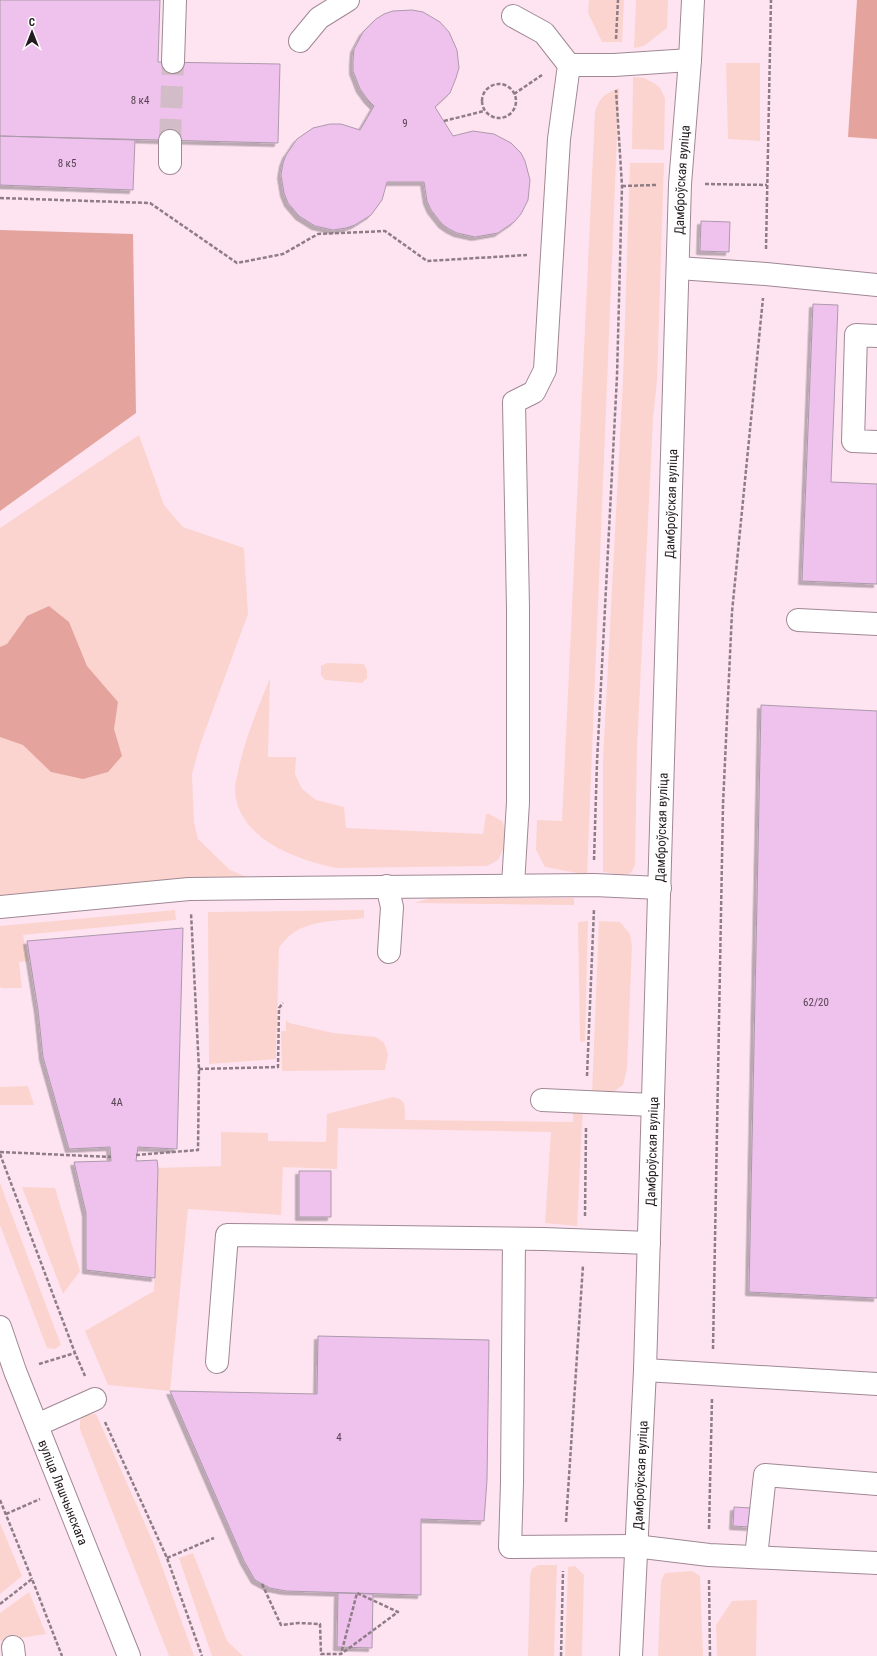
<svg xmlns="http://www.w3.org/2000/svg" width="877" height="1656" viewBox="0 0 877 1656" font-family="'Roboto Condensed',sans-serif">
  <style>
    .green { fill: #fbd4cf }
    .forest { fill: #e4a49d }
    .building { fill: #efc1ed; stroke: #ac9aab; filter: url(#shadow) }
    .lines { fill: none; stroke-linecap: round; stroke-linejoin: round }
    .minor-tunnel { stroke: #d2bcc7; stroke-width: 22; stroke-dasharray: 22 11; stroke-linecap: butt }
    .minor-casing { stroke: #9f8894; stroke-width: 24 }
    .major-casing { stroke: #9f8894; stroke-width: 24 }
    .path { stroke: #8e7d86; stroke-width: 2.5; stroke-dasharray: 4 2; stroke-linecap: butt }
    .minor { stroke: #fff; stroke-width: 22 }
    .major { stroke: #fff; stroke-width: 22 }
    .labels { text-anchor: middle; dominant-baseline: central; stroke-width: 3; stroke-linejoin: round; paint-order: stroke }
    .number-label { font-size: 11px; fill: #564452 }
    .street-label { font-size: 13px; fill: #231b1f; stroke: #fff }
  </style>
  <defs>
    <filter id="shadow"><feDropShadow dx="-3.5" dy="3.5" stdDeviation="0" flood-color="#0004"/></filter>
  </defs>
  <rect width="100%" height="100%" fill="#fee4f1"/>
  <path class="green" d="M589,0H624L622,42H602L588,13Z
    M636,0H668L667,28L644,46L634,48Z
    M726,63H760V141L728,139Z
    M633,77L644,78L654,83L660,88L665,98L664,150L632,149Z
    M619,88L591,778L587,875L545,867L536,850L537,820L562,821L595,112C600,97 604,94 619,88Z
    M630,163H664L657,381L653,419L637,749L635,865L631,873L623,875L603,872V760L623,380Z
    M139,435L164,505L183,527L244,548L248,614L201,742L192,774L194,822L198,839L230,870L249,878L0,903V528Z
    M327,663L364,664L367,670V678L362,683L325,680L321,675V666Z
    M270,678L268,757H296L295,774L302,789L316,800L344,807L346,828L483,834L486,814H489L502,821L504,826L506,835L504,848L498,860L487,866L337,868C297,860 235,838 235,788C235,782 238,774 239,767C246,736 258,708 270,678Z
    M431,898H574V905L414,903Z
    M175,910L176,920L23,935L28,961L19,962L22,988H1L0,986V926Z
    M364,910V918C332,922 298,918 279,948L276,1059L209,1064L208,912Z
    M588,921L585,1041L580,1042L578,922Z
    M599,921L620,922L630,934L632,947L627,1069L623,1085L612,1093H592Z
    M286,1020L289,1023L333,1033L376,1037L384,1043L388,1054L385,1070L282,1071L281,1031H286Z
    M28,1086L34,1105H0V1087Z
    M393,1097C408,1100 404,1107 405,1120L573,1122V1105L583,1107L577,1226L545,1223L551,1132L338,1128L337,1169L283,1167L281,1215L188,1209L170,1391L108,1385L85,1331L154,1291L158,1168L221,1166V1132L268,1133V1141L326,1142L327,1114Z
    M0,1183L61,1345L55,1349L47,1348L0,1225Z
    M22,1187L55,1188L80,1271L63,1294Z
    M96,1414L154,1544L194,1656H169L80,1429V1420L85,1415Z
    M0,1523L22,1576L0,1594Z
    M193,1553L227,1641L243,1656H212L179,1558Z
    M538,1565H557L554,1656H528L530,1576L532,1569Z
    M575,1566L584,1575L582,1656H565L568,1567Z
    M692,1571L700,1576L703,1656H658L661,1581L665,1573Z
    M29,1592L46,1634L0,1641V1613Z
    M757,1600L756,1656H717L716,1625L732,1601Z"/>
  <path class="forest" d="M857,0H877V139L848,137Z
    M0,230L133,234L136,413L0,511Z
    M49,606L69,622L87,666L118,702L114,729L122,756L108,772L83,779L51,772L23,745L0,737V647L7,644L27,616Z"/>
  <path class="building" d="M0,0H160L158,62L280,64L278,143L0,136Z
    M412,10L423,12L440,22L449,32L457,50L459,68L456,78L450,93L435,107L453,136L473,131L494,134L511,143L521,153L525,161L530,180L528,200L521,214L514,222L498,233L475,237L457,233L449,229L442,224L431,210L427,201L424,182H387L382,200L371,215L355,225L346,228L333,230L315,226L299,216L288,203L284,193L281,175L283,163L286,155L297,139L313,128L330,124H341L360,130L374,106L368,100L360,89L353,71V61L354,49L363,32L376,19L384,14L393,11Z
    M0,136L135,140L133,190L0,185Z
    M701,221L730,222L729,252L700,251Z
    M813,304L838,305L831,482L877,484V584L802,581Z
    M761,705L877,711V1298L749,1292Z
    M183,928L177,1149L138,1147L136,1161L157,1160L158,1168L155,1278L86,1270V1213L74,1162L111,1161L110,1147L69,1149L43,1057L38,1010L27,941Z
    M299,1171H331V1217H299Z
    M318,1336L489,1340L487,1480L484,1521L421,1519V1595L286,1591L270,1588L255,1580L244,1561L170,1391L317,1394Z
    M734,1507L751,1508L750,1527L733,1526Z
    M338,1593L373,1594L372,1648L337,1647Z"/>
  <g class="lines">
    <path class="minor-tunnel" d="M170,141L173,62"/>
    <defs>
      <g id="minor">
        <path d="M513,16L544,33L569,65L559,139L545,370L534,392L514,402L518,608V802L513,885"/>
        <path d="M300,41L319,18L348,0"/>
        <path d="M173,62L175,0"/>
        <path d="M569,65H614L690,60"/>
        <path d="M170,163V141"/>
        <path d="M678,268L766,274L877,285"/>
        <path d="M877,336L856,335L853,441L877,442"/>
        <path d="M798,620L877,624"/>
        <path d="M387,886L392,907L389,952"/>
        <path d="M0,907L189,889L594,885L660,888"/>
        <path d="M542,1100L653,1105"/>
        <path d="M514,1239L512,1483L510,1547L635,1546L709,1555L877,1563"/>
        <path d="M217,1362L227,1235L544,1239L649,1243"/>
        <path d="M645,1370L877,1384"/>
        <path d="M37,1425L95,1399"/>
        <path d="M756,1557L765,1475L877,1484"/>
        <path d="M13,1647L14,1656"/>
        <path id="s1" d="M631,1656L645,1370L680,184L690,60L693,0"/>
      </g>
      <g id="major">
        <path id="s2" d="M0,1327L15,1371L129,1656"/>
      </g>
    </defs>
    <use href="#minor" class="minor-casing"/>
    <use href="#major" class="major-casing"/>
    <path class="path" d="M616,39L618,0
      M482 101a17 17 0 1 1 34 0a17 17 0 1 1-34 0Z
      M514,94L542,75
      M444,121L484,111
      M705,184L767,185
      M622,186L656,185
      M0,198L150,203L237,263L283,254L318,234L385,231L427,261L527,255
      M766,249L771,0
      M594,860L597,762L617,376L622,186L616,90
      M199,1069L278,1067L279,1008L283,1003
      M587,1076L594,909
      M0,1152L111,1157
      M0,1154L75,1353L85,1376
      M136,1155L198,1150L199,1069L191,913
      M585,1216L586,1127
      M713,1349L723,804L732,612L763,298
      M39,1364L75,1353
      M105,1422L167,1558L202,1656
      M0,1500L32,1579
      M6,1514L40,1499
      M566,1522L583,1265
      M709,1529L712,1398
      M167,1558L214,1538
      M709,1580L710,1656
      M262,1584L281,1625L299,1623L320,1624L321,1654H341L398,1612L357,1593L341,1654
      M0,1604L32,1579L62,1656
      M561,1656L563,1571"/>
    <use href="#minor" class="minor"/>
    <use href="#major" class="major"/>
  </g>
  <g class="labels">
    <g class="number-label">
      <text x="140" y="100">8 к4</text>
      <text x="405" y="123">9</text>
      <text x="67" y="163">8 к5</text>
      <text x="816" y="1002">62/20</text>
      <text x="117" y="1102">4А</text>
      <text x="339" y="1437">4</text>
    </g>
    <g class="street-label">
      <text stroke="none"><textPath href="#s1" startOffset="1477">Дамброўская вуліца</textPath></text>
      <text stroke="none"><textPath href="#s1" startOffset="1153">Дамброўская вуліца</textPath></text>
      <text stroke="none"><textPath href="#s1" startOffset="829">Дамброўская вуліца</textPath></text>
      <text stroke="none"><textPath href="#s1" startOffset="505">Дамброўская вуліца</textPath></text>
      <text stroke="none"><textPath href="#s1" startOffset="181">Дамброўская вуліца</textPath></text>
      <text stroke="none"><textPath href="#s2" startOffset="177">вуліца Ляшчынскага</textPath></text>
    </g>
  </g>
  <g transform="translate(32 32)" stroke="#ffffff" stroke-width="3" paint-order="stroke">
  <path d="M0-3L7 15L0 10L-7 15Z" fill="#231b1f"/>
  <text y="-6" font-size="11" font-weight="bold" text-anchor="middle" fill="#231b1f">С</text>
  </g>
</svg>
